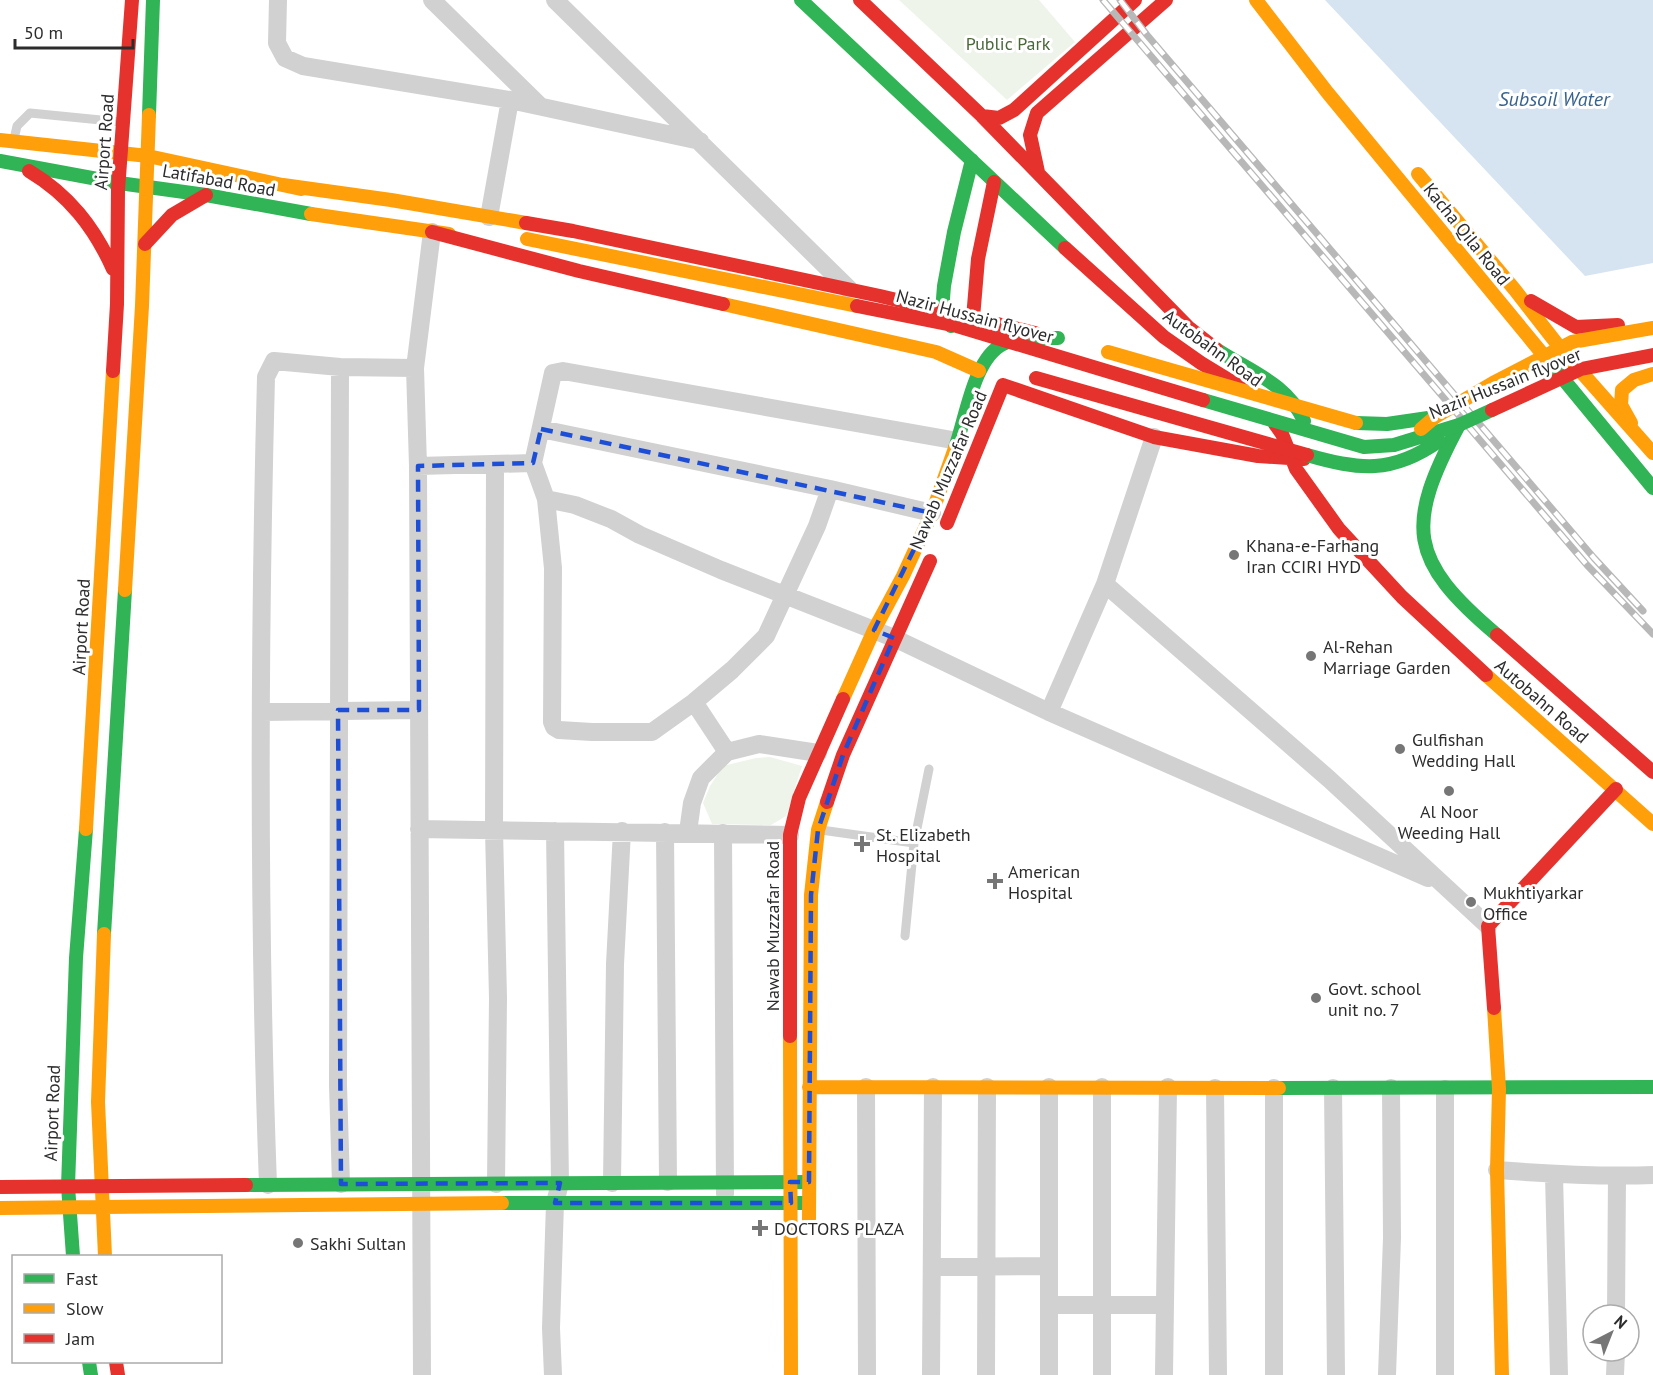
<svg xmlns="http://www.w3.org/2000/svg" width="1653" height="1375" viewBox="0 0 1653 1375" font-family="'PT Sans',sans-serif">
  <style>
    .green { fill: #eef4ea }
    .water { fill: #d6e3f1 }
    .lines { fill: none; stroke-linecap: round; stroke-linejoin: round }
    .lane { stroke: #d1d1d1; stroke-width: 9 }
    .street { stroke: #d1d1d1; stroke-width: 18 }
    .fast { stroke: #30b455; stroke-width: 14 }
    .slow { stroke: #ff9f0a; stroke-width: 14 }
    .jam { stroke: #e5322d; stroke-width: 14 }
    .rail-casing { stroke: #b8b8b8; stroke-width: 7 }
    .rail { stroke: #fff; stroke-width: 4.5; stroke-dasharray: 14; stroke-linecap: butt }
    .fast-bridge { stroke: #30b455; stroke-width: 14 }
    .slow-bridge { stroke: #ff9f0a; stroke-width: 14 }
    .jam-bridge { stroke: #e5322d; stroke-width: 14 }
    .marked { fill: none; stroke: #1d4ed8; stroke-width: 4.5; stroke-dasharray: 12 8; stroke-linejoin: round }
    .poi-dot { fill: #767676; stroke: #fff; stroke-width: 2 }
    .labels { text-anchor: middle; dominant-baseline: central; stroke-width: 6; stroke-linejoin: round; paint-order: stroke }
    .park-label { font-size: 18px; fill: #496839; stroke: #fff }
    .street-label { font-size: 18px; fill: #2c2c2c; stroke: #fff }
    .poi-label { font-size: 18px; fill: #2c2c2c; stroke: #fff; text-anchor: start }
    .water-label { font-size: 20px; font-style: italic; fill: #39638f; stroke: #fff }
  </style>
  <rect width="100%" height="100%" fill="#fff"/>
  <path class="green" d="M899,0H1039L1075,42L1007,100Z
    M770,757L802,766L786,816L771,825L712,824L703,803L710,786L723,766L756,758Z"/>
  <path class="water" d="M1325,0H1653V263L1585,276Z"/>
  <g class="lines">
    <path class="lane" d="M14,139L17,126L30,113L121,122
      M821,830L914,843
      M905,936L914,843L929,769"/>
    <path class="street" d="M278,0L277,43L285,58L303,66L510,100L700,141
      M432,0L539,105
      M555,0L849,289
      M489,217L510,100
      M340,367L338,1085L341,1184
      M541,429L830,489
      M1154,437L1105,584L1329,779L1488,926
      M495,465L494,830L498,998L496,1184
      M418,466L533,463
      M546,499L575,505L611,519L640,535L721,570L894,638L1049,712
      M932,513L830,489L817,526L766,636L732,670L694,702L652,732H592L559,730L554,727L552,722L553,568L546,499L533,463L553,373L563,371L958,441
      M1105,584L1049,712L1428,878
      M694,702L727,752
      M262,712L419,710
      M419,829L790,835
      M665,832L668,1182
      M688,832L692,803L701,778L727,752L759,744L818,753
      M723,833L725,1194
      M866,1087L867,1375
      M1049,1087V1375
      M1102,1087V1375
      M1215,1088L1218,1375
      M1333,1088L1336,1375
      M1497,1170C1549,1174 1601,1177 1653,1175
      M1554,1175L1559,1375
      M612,1183L615,964L622,831
      M268,1185C258,916 259,646 266,377L274,361L340,367L415,368
      M932,1267L1049,1266
      M1049,1305H1165
      M1616,1315L1617,1176
      M422,1375L418,466L415,368L432,232
      M553,1375L551,1328L555,1203L560,1183L555,831
      M931,1375L933,1087
      M986,1375L987,1087
      M1164,1375L1168,1087
      M1274,1375V1088
      M1387,1375L1392,1238L1391,1088
      M1445,1375V1089
      M1615,1375L1616,1351"/>
    <path class="fast" d="M801,0L1065,248
      M149,115L153,0
      M0,161L119,183L206,195L311,214
      M951,326L942,311L944,286L954,232L972,160
      M1216,349C1249,371 1287,383 1304,421
      M1550,363L1653,488
      M1459,425C1405,526 1408,560 1497,635
      M955,448C966,419 973,359 1003,344C1018,336 1041,338 1058,338
      M104,934L125,590
      M1279,1088L1653,1087
      M246,1185L809,1182
      M502,1203H808
      M73,1256L68,1186L76,958L86,829
      M89,1362L91,1375"/>
    <path class="slow" d="M1256,0L1327,92L1550,363
      M0,140L148,156L301,189
      M1418,174L1515,290L1561,349L1653,453
      M283,185L391,200L526,223
      M311,214L449,234
      M723,304L936,352L979,371
      M1631,423L1621,405L1622,390L1634,380L1653,374
      M125,590L142,306L149,115
      M1486,675L1653,824
      M843,699L874,630L903,576L932,513L955,448
      M86,829L113,371
      M104,934L98,1102L105,1256
      M1494,1008L1499,1089L1497,1170L1502,1375
      M790,1036L791,1375
      M809,1087L1279,1088
      M0,1208L502,1203
      M809,1219L811,895L818,830L827,802"/>
    <path class="jam" d="M860,0L982,116L1188,327L1216,349
      M982,116L999,118L1014,110L1135,0
      M29,171C69,195 94,227 113,269
      M1038,172L1030,135L1037,113L1166,0
      M526,223L573,231L880,296L1035,333
      M432,232L579,271L723,304
      M145,244L172,215L206,195
      M1065,248L1164,337L1201,363L1242,388
      M1531,301L1576,327L1618,325
      M983,331L973,318L978,259L994,182
      M113,371L117,304L118,190L132,0
      M1003,385L1154,437L1258,456L1304,459
      M1275,424L1282,434L1296,469L1339,529L1402,597L1486,675
      M947,523L1003,385
      M1497,635L1653,772
      M827,802L843,755L930,561
      M1494,1008L1488,926L1616,789
      M790,1036V835L799,798L843,699
      M0,1187L246,1185
      M116,1362L118,1375"/>
    <defs>
      <path id="rail" d="M1103,0L1587,565L1653,634
        M1120,0L1147,35L1594,558L1643,611"/>
    </defs>
    <use href="#rail" class="rail-casing"/>
    <use href="#rail" class="rail"/>
    <path class="fast-bridge" d="M1203,400L1364,447L1394,445L1459,425L1492,410
      M1356,423L1387,424L1435,417
      M1307,455C1359,470 1392,474 1439,441"/>
    <path class="slow-bridge" d="M527,239L857,306
      M1108,352L1356,423
      M1421,429L1435,417L1493,383L1572,342L1653,328"/>
    <path class="jam-bridge" d="M857,306L957,326L1203,400
      M1036,378L1307,455
      M1492,410L1581,369L1653,355"/>
  </g>
  <path class="marked" d="M541,429L932,513L874,630L894,638L843,755L818,830L811,895L809,1182H790L791,1203H555L560,1183L341,1184L338,710H419L418,466L533,463Z"/>
  <g class="poi-dot">
    <circle cx="1234" cy="555" r="6"/>
    <circle cx="1311" cy="656" r="6"/>
    <circle cx="1400" cy="749" r="6"/>
    <circle cx="1449" cy="791" r="6"/>
    <path d="M859 835h6v6h6v6h-6v6h-6v-6h-6v-6h6z"/>
    <path d="M992 872h6v6h6v6h-6v6h-6v-6h-6v-6h6z"/>
    <circle cx="1471" cy="902" r="6"/>
    <circle cx="1316" cy="998" r="6"/>
    <path d="M757 1219h6v6h6v6h-6v6h-6v-6h-6v-6h6z"/>
    <circle cx="298" cy="1243" r="6"/>
  </g>
  <g class="labels">
    <g class="park-label">
      <text x="1008" y="43">Public Park</text>
    </g>
    <g class="street-label">
      <text transform="translate(104 142) rotate(-86)">Airport Road</text>
      <text transform="translate(219 180) rotate(10)">Latifabad Road</text>
      <text transform="translate(1467 234) rotate(51)">Kacha Qila Road</text>
      <text transform="translate(975 316) rotate(15)">Nazir Hussain flyover</text>
      <text transform="translate(1213 348) rotate(36)">Autobahn Road</text>
      <text transform="translate(1505 383) rotate(-22)">Nazir Hussain flyover</text>
      <text transform="translate(948 470) rotate(-67)">Nawab Muzzafar Road</text>
      <text transform="translate(81 627) rotate(-87)">Airport Road</text>
      <text transform="translate(1542 701) rotate(41)">Autobahn Road</text>
      <text transform="translate(772 926) rotate(-90)">Nawab Muzzafar Road</text>
      <text transform="translate(52 1113) rotate(-88)">Airport Road</text>
    </g>
    <g class="poi-label">
      <text x="1246" y="545">Khana-e-Farhang<tspan x="1246" dy="21">Iran CCIRI HYD</tspan></text>
      <text x="1323" y="646">Al-Rehan<tspan x="1323" dy="21">Marriage Garden</tspan></text>
      <text x="1412" y="739">Gulfishan<tspan x="1412" dy="21">Wedding Hall</tspan></text>
      <text x="1449" y="811" text-anchor="middle">Al Noor<tspan x="1449" dy="21">Weeding Hall</tspan></text>
      <text x="876" y="834">St. Elizabeth<tspan x="876" dy="21">Hospital</tspan></text>
      <text x="1008" y="871">American<tspan x="1008" dy="21">Hospital</tspan></text>
      <text x="1483" y="892">Mukhtiyarkar<tspan x="1483" dy="21">Office</tspan></text>
      <text x="1328" y="988">Govt. school<tspan x="1328" dy="21">unit no. 7</tspan></text>
      <text x="774" y="1228">DOCTORS PLAZA</text>
      <text x="310" y="1243">Sakhi Sultan</text>
    </g>
    <g class="water-label">
      <text x="1554" y="99">Subsoil Water</text>
    </g>
  </g>
  <rect x="12" y="1255" width="210" height="108" fill="#ffffff" stroke="#ababab" stroke-width="1.5"/>
  <rect x="24" y="1274" width="30" height="9" fill="#30b455" stroke="#ababab" stroke-width="1.5"/>
  <text x="66" y="1285" font-size="18" fill="#2c2c2c">Fast</text>
  <rect x="24" y="1304" width="30" height="9" fill="#ff9f0a" stroke="#ababab" stroke-width="1.5"/>
  <text x="66" y="1315" font-size="18" fill="#2c2c2c">Slow</text>
  <rect x="24" y="1334" width="30" height="9" fill="#e5322d" stroke="#ababab" stroke-width="1.5"/>
  <text x="66" y="1345" font-size="18" fill="#2c2c2c">Jam</text>
  <g transform="translate(1611 1333) rotate(42)"><circle r="28" fill="#ffffff" stroke="#ababab" stroke-width="1.5"/>
  <path d="M0-4.5L10 22L0 15L-10 22Z" fill="#767676"/>
  <text y="-9" font-size="16" font-weight="bold" text-anchor="middle" fill="#2c2c2c">N</text>
  </g>
  <path d="M15 39v9h118v-9" fill="none" stroke="#2c2c2c" stroke-width="3"/>
  <text x="24" y="39" font-size="18" fill="#2c2c2c" stroke="#ffffff" stroke-width="4.5" paint-order="stroke">50 m</text>
</svg>
